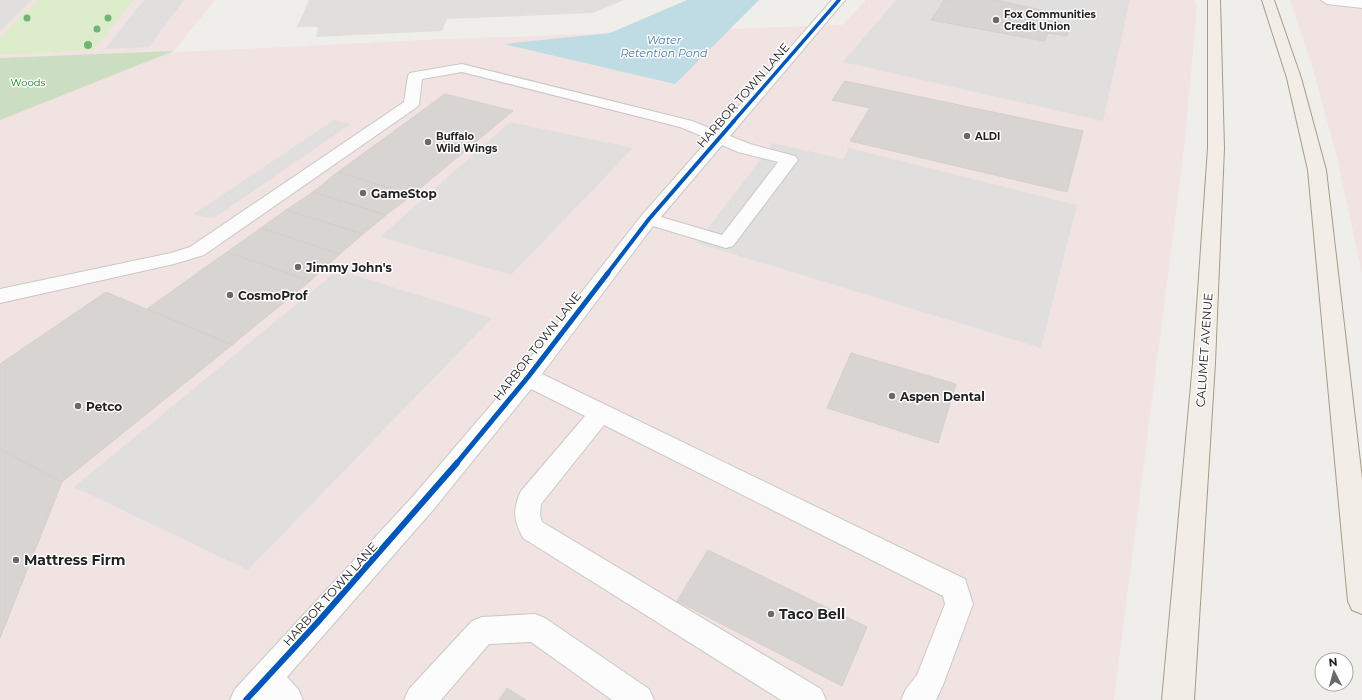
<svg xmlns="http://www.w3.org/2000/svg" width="1362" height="700" viewBox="0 0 1362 700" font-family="Montserrat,sans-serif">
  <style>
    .commercial { fill: #f1e3e1 }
    .grass { fill: #ddeccb }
    .forest { fill: #cbdec1 }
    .parking { fill: #e0dfde }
    .water { fill: #bfdbe3 }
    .building { fill: #d7d4d2; stroke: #d3d0cc }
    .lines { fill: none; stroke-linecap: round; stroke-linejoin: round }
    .minor-casing { stroke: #c9c8c7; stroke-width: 2 }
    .major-casing { stroke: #a79c86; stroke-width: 2 }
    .minor { fill: #fdfcfc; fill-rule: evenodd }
    .major { fill: #f3ede7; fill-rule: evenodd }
    .cycleway-far3-casing { stroke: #fff; stroke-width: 5 }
    .cycleway-far2-casing { stroke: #fff; stroke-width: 6 }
    .cycleway-far1-casing { stroke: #fff; stroke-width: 8 }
    .cycleway-casing { stroke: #fff; stroke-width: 9 }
    .cycleway-far3 { stroke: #0057b8; stroke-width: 3.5 }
    .cycleway-far2 { stroke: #0057b8; stroke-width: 4 }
    .cycleway-far1 { stroke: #0057b8; stroke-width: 5 }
    .cycleway { stroke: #0057b8; stroke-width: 6 }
    .tree { fill: #73b476 }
    .poi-dot { fill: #6a6968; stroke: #fff; stroke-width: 1.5 }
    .labels { text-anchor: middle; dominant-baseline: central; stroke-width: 3; stroke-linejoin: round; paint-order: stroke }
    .far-poi-label { font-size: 10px; font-weight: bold; fill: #222; stroke: #fff; text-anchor: start }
    .far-park-label { font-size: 10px; fill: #0c8416; stroke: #fff }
    .far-water-label { font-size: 11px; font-style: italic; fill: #4a7aab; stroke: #fff }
    .street-label { font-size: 12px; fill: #222; stroke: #fff }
    .poi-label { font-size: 12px; font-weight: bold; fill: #222; stroke: #fff; text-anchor: start }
    .near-poi-label { font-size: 14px; font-weight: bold; fill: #222; stroke: #fff; text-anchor: start }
  </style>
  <rect width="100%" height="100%" fill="#f0eeeb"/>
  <path class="commercial" d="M0,0H215L174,51L42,59L443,39L842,25L866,0H1194L1197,6L1185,141L1114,700H0Z
    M1290,0H1362V274L1337,157L1312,66Z"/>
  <path class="grass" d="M38,0H134L93,50L0,55V37Z"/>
  <path class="forest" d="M174,51L0,120V58Z"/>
  <path class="parking" d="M0,0H32L0,31Z
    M144,0H184L149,47L105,49Z
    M309,0H624L593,13L447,19L442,31L316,37L318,27H297Z
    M896,0H1130L1103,121L843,62Z
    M334,120L351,124L214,218L192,215Z
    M510,122L633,148L511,275L380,237Z
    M773,143L843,159L849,148L1077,205L1041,348L697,243Z
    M338,270L492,318L248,570L74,487Z"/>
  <path class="water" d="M687,0H759L675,84L504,44L610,33Z"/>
  <path class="building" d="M944,0H996L1060,14L1057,21L1070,25L1067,36L1048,33L1044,41L931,20Z
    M845,81L1083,131L1067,192L850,141L870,108L832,100Z
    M445,94L513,111L412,195L338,172Z
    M338,172L412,195L386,215L313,192Z
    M313,192L386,215L363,234L286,210Z
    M286,210L363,234L340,254L261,228Z
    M261,228L340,254L310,281L227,252Z
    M227,252L310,281L232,345L147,309Z
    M106,292L232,345L62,482L0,449V364Z
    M851,353L956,384L938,443L827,408Z
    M0,449L62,482L0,638Z
    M708,550L867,627L842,686L677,601Z
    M507,688L526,700H499Z"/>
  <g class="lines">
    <defs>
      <path id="minor" d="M832,0H845L730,136L750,144L795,156L798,160L733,246L726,248L653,226L542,374L965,579L973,604L943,685L936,700H901L906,689L917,675L945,604L943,596L604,425L541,504L540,515L542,522L821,689L826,700H781L523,538C514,520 512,510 521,491L585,416L531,389L433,510L287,677L298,689L303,700H230L235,689L415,494L520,371L642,215L709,139L680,127L462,72L422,79L419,104L417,107L204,255L174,264L0,303V289L171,253L190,247L404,102L408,76L410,73L415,72L462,64L692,121L717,131ZM722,145L738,152L778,162L722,235L661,217Z
        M1321,0H1362V8L1327,4Z
        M535,614L545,618L649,689L654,700H612L531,642L489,644L441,700H404L409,689L472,621L482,617Z"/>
      <path id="major" d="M1208,0H1220L1224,148L1215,363L1194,700H1162L1193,363L1208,148Z
        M1262,0H1274L1301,78L1326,170L1362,479V614L1352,610L1348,601L1308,170L1287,78Z"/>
    </defs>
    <use href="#minor" class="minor-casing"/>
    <use href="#major" class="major-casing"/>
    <use href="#minor" class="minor"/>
    <use href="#major" class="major"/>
    <defs>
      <path id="cycleway-far3" d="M733,122L839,0"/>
      <path id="cycleway-far2" d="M607,274L649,219L734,121"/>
      <path id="cycleway-far1" d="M456,464L528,377L608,273"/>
      <path id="cycleway" d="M246,700L317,623L457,463"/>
    </defs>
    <use href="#cycleway-far3" class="cycleway-far3-casing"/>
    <use href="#cycleway-far2" class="cycleway-far2-casing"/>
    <use href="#cycleway-far1" class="cycleway-far1-casing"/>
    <use href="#cycleway" class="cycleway-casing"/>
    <use href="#cycleway-far3" class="cycleway-far3"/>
    <use href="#cycleway-far2" class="cycleway-far2"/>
    <use href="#cycleway-far1" class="cycleway-far1"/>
    <use href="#cycleway" class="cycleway"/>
  </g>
  <g class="tree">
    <circle cx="27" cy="18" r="3.5"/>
    <circle cx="108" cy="18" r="3.5"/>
    <circle cx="97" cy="29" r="3.5"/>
    <circle cx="88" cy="45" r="4"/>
  </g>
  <g class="poi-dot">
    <circle cx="996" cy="20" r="4"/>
    <circle cx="967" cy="136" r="4"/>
    <circle cx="428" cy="142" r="4"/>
    <circle cx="363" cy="193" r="4"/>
    <circle cx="298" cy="267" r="4"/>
    <circle cx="230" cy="295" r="4"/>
    <circle cx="892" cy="396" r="4"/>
    <circle cx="78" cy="406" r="4"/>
    <circle cx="16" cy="560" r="4"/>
    <circle cx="771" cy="614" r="4"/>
  </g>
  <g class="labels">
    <g class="far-poi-label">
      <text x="1004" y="14">Fox Communities<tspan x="1004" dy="12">Credit Union</tspan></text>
      <text x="436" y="136">Buffalo<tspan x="436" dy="12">Wild Wings</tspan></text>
      <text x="975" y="136">ALDI</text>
    </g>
    <g class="far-park-label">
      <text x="28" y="82">Woods</text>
    </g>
    <g class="far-water-label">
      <text x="664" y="40">Water<tspan x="664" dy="13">Retention Pond</tspan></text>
    </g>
    <g class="street-label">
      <text transform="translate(743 95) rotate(-49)">HARBOR TOWN LANE</text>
      <text transform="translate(537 346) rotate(-52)">HARBOR TOWN LANE</text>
      <text transform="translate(1204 350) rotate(-86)">CALUMET AVENUE</text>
      <text transform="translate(330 594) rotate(-48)">HARBOR TOWN LANE</text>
    </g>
    <g class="poi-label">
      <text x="371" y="193">GameStop</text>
      <text x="306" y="267">Jimmy John's</text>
      <text x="238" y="295">CosmoProf</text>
      <text x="900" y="396">Aspen Dental</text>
      <text x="86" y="406">Petco</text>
    </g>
    <g class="near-poi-label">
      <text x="24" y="560">Mattress Firm</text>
      <text x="779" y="614">Taco Bell</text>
    </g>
  </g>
  <g transform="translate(1334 672) rotate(354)"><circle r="19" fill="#ffffff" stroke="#a7a7a7"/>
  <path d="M0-3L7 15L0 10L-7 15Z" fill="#6a6968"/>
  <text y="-6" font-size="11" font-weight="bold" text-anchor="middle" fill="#222222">N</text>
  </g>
</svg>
